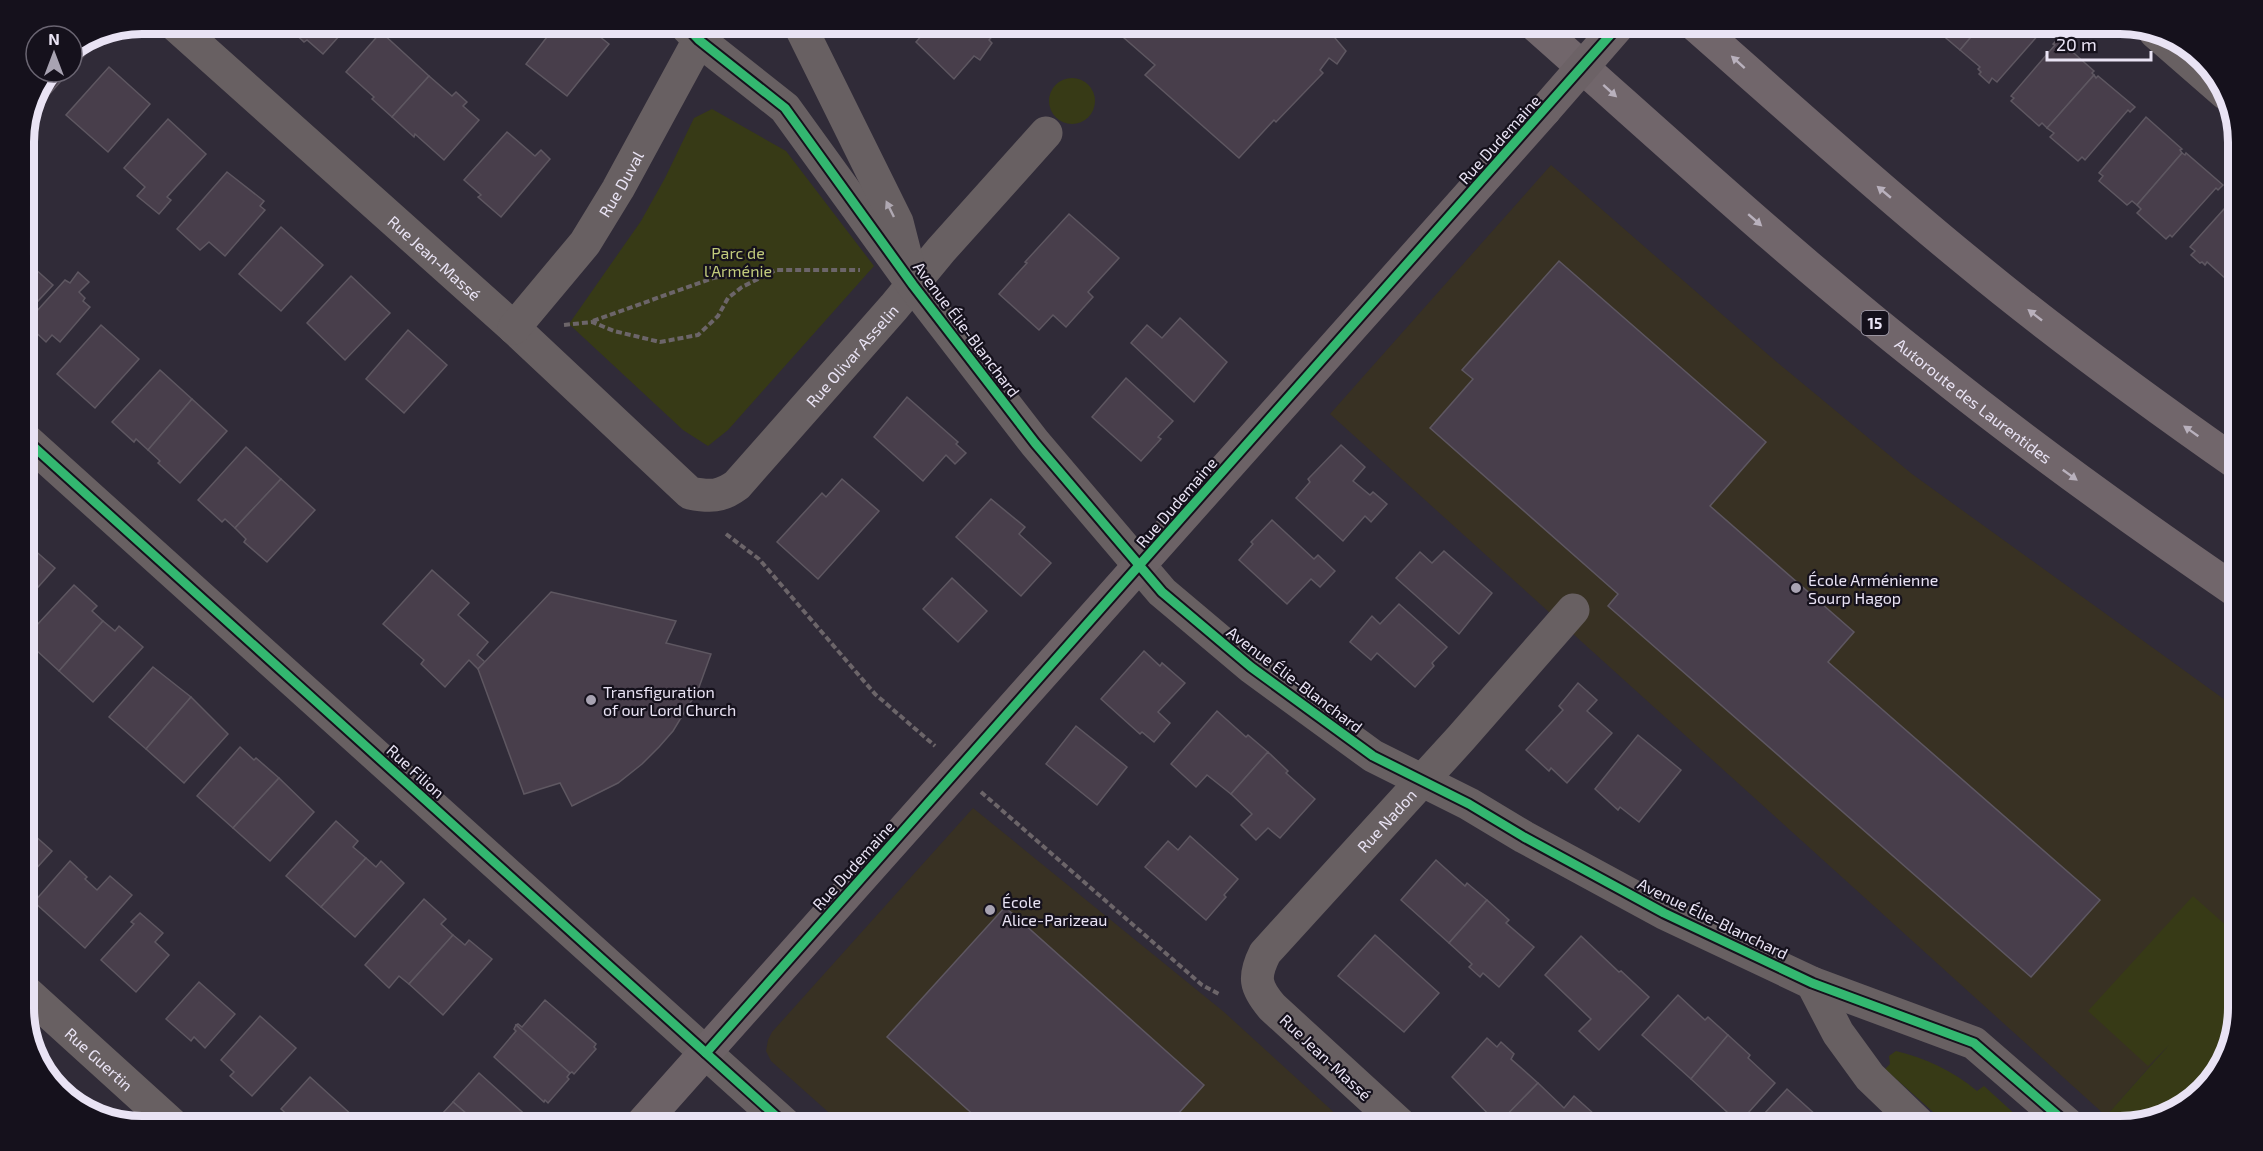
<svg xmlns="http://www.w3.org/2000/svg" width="2263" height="1151" font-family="'Exo 2',sans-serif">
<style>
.education{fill:#383123}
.green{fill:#373a16}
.building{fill:#483e4b;stroke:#5e5761;stroke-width:1.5}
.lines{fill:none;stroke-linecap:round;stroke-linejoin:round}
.path{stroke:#6c6569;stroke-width:4;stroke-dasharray:6 3;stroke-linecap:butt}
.street{stroke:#686062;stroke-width:33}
.secondary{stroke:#6c6266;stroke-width:33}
.highway{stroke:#71666b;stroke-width:33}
.secondary-bridge{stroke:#6c6266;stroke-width:33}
.cycleway-casing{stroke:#15111c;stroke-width:13}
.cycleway{stroke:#33b770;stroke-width:9}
.oneway{fill:#b9b1bd}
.oneway2{fill:#afa8b2}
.poi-dot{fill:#a8a3b2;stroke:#15111c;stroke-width:2}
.labels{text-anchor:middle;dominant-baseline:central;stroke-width:4.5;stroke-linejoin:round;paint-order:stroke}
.shield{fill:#15111c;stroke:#a9a4b3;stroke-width:1.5}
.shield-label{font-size:15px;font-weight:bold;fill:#e9e3f4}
.street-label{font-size:16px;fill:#e9e3f4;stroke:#15111c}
.park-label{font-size:16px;fill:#c2cb7c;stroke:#15111c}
.poi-label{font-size:16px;fill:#e9e3f4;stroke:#15111c;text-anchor:start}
.rim{fill:none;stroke:#e9e3f4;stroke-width:8}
</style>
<rect width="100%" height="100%" fill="#302b38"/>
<g class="education">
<polygon points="1551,165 1772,358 1912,474 2239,710 2239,965 2106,1116 1330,414"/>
<polygon points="973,808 1224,1012 1350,1127 845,1127 771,1061 766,1051 768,1040 772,1032"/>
</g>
<g class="green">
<circle cx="1072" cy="101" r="23"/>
<polygon points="712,109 786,151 874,266 728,430 708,446 683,430 569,324 641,221 665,178 694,118"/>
<polygon points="2193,896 2239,937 2239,1008 2227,1061 2186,1107 2118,1127 2106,1116 2169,1045 2148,1066 2088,1011"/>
<path d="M1896,1051C1926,1058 1953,1071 1977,1091L1984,1086L2029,1127H1950L1885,1069L1890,1064L1889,1056Z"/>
</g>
<g class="building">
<polygon points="285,24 350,24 323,54 307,40 304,42"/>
<polygon points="493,24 515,24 505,35"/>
<polygon points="557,24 580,24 583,26 584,24 609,44 567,96 526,64"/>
<polygon points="932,24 1003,24 989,40 992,43 980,60 974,56 954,79 916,42"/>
<polygon points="1108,24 1334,24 1335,38 1346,51 1337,64 1329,58 1320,70 1323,73 1276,122 1274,120 1239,158 1145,75 1155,65"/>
<polygon points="1926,24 1982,24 1960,50 1940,33 1935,35 1925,25"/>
<polygon points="1982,24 2041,24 2047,30 2043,36 2040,33 1997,82 1992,78 1989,83 1979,74 1981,72 1978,69 1980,67 1960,50"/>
<polygon points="381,32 429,76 392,117 372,99 374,97 346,72"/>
<polygon points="2058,39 2094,71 2092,73 2094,75 2047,128 2042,123 2039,126 2011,101 2014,98 2011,96 2055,45 2053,44"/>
<polygon points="83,43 90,49 72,69 72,50"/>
<polygon points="109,67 150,104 108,152 66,115"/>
<polygon points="49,72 69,72 46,98 43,97 33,109 32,107 36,91"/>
<polygon points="2094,75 2096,78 2098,76 2135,107 2130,112 2128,110 2085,160 2082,157 2078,161 2050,137 2054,133 2047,128"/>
<polygon points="429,76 452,96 456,92 467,102 463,106 479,120 444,160 415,134 414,137 392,117"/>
<polygon points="2146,117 2182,149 2180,150 2182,153 2137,205 2132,201 2127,205 2099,181 2103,176 2099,173"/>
<polygon points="168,119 206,154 167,197 171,200 159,214 137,196 145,187 124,168"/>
<polygon points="507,132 535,156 541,150 550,159 501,217 478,197 481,195 464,180"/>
<polygon points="2182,153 2185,155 2186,153 2223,185 2218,190 2216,188 2172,237 2170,235 2166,239 2137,213 2141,209 2137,205"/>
<polygon points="227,172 264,201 260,206 265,210 225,256 209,242 200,250 177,229"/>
<polygon points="2237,191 2239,193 2239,265 2226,279 2207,262 2205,265 2202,262 2200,263 2191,255 2195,251 2190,247 2233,199 2231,197"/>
<polygon points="1069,214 1119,258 1088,292 1093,297 1066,327 1053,315 1039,330 999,294 1027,263 1025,262"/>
<polygon points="281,227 323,265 281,311 239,274"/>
<polygon points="24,259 53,285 24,316"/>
<polygon points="1559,261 1766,442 1710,506 1854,632 1828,662 2100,900 2031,977 1608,606 1618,594 1430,428 1473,379 1462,370"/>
<polygon points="2239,265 2239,290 2226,279"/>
<polygon points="78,272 89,282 79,292 85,298 83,301 90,307 60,342 52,335 46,342 26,323 65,280 70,283"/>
<polygon points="351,276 390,313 345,360 307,323"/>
<polygon points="1180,318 1227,362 1194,402 1131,343 1147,325 1162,338"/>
<polygon points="101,325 139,359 95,408 57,374"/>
<polygon points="408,330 447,365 404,413 366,379"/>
<polygon points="160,370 192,399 148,450 136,439 134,442 112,422"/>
<polygon points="1126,378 1173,421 1158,437 1161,439 1141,461 1092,417"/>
<polygon points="907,397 958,442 956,444 966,453 955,464 946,455 923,481 874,437"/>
<polygon points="192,399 227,431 180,483 158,463 160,461 148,450"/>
<polygon points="1341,445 1365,467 1353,481 1370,495 1373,492 1387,504 1371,522 1365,516 1343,541 1296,498 1310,482 1308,479"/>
<polygon points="246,447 281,479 235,528 225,519 222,522 198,500"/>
<polygon points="281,479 315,510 267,562 244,542 246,539 235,528"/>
<polygon points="842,479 879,511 818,579 777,542 822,493 826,497"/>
<polygon points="991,499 1025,527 1019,534 1051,563 1021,596 956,537"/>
<polygon points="1272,520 1314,559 1318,555 1335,571 1320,587 1311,579 1287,604 1239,560 1253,544 1251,542"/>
<polygon points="32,548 55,568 24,603 24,551 27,554"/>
<polygon points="1444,551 1492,593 1459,634 1396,578 1420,552 1432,563"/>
<polygon points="432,570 469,603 458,615 488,642 477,655 485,662 478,669 469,660 445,687 421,664 424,660 383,624"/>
<polygon points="952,578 987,611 958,642 923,609"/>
<polygon points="74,585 97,606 92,611 103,621 59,671 24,639"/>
<polygon points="551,592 676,621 666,643 711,654 698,690 673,731 659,747 642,764 618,783 572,806 560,783 524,794 478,669"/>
<polygon points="1399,604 1447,647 1432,663 1434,666 1415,687 1377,653 1371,660 1350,642 1372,616 1380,624"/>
<polygon points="103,621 115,631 119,626 143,647 93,702 59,671"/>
<polygon points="1144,651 1160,666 1162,663 1185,683 1158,712 1170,723 1154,742 1142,732 1140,734 1101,699"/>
<polygon points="153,667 191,697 146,749 109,717"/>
<polygon points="1578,683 1597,700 1587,711 1612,733 1567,783 1551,768 1549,771 1526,750 1563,710 1559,706"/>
<polygon points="191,697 228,734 184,783 146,749"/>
<polygon points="1217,711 1246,737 1248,735 1268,752 1231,794 1207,775 1196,787 1171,764"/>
<polygon points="1076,726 1127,767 1097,805 1046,764"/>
<polygon points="1638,735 1681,770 1639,822 1620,807 1618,810 1595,789"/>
<polygon points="240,747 254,760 256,758 279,778 233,828 197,796"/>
<polygon points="1268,752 1288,771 1286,773 1315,799 1280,838 1268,828 1256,840 1241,825 1252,814 1231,794"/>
<polygon points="279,778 314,812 270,861 233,828"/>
<polygon points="336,821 358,841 353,847 366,858 321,907 286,876"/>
<polygon points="24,826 52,851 24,882"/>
<polygon points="1190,836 1238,879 1224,895 1226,897 1206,920 1145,867 1168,841 1178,850"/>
<polygon points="366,858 376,867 381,861 404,883 355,937 321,907"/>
<polygon points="1436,860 1465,886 1467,883 1487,900 1449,943 1401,900"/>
<polygon points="70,861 87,877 85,879 97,890 110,876 132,895 85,948 34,902"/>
<polygon points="424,899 446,919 441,924 453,935 409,984 399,976 389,988 365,965"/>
<polygon points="1487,900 1509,920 1506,923 1534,947 1499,987 1483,973 1480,977 1469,967 1472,964 1449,943"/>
<polygon points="1005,907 1204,1085 1169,1124 1173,1127 987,1127 887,1037"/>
<polygon points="140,913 163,933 155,942 169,955 136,992 101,960 134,924 131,922"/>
<polygon points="453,935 465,945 469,940 492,959 443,1015 409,984"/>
<polygon points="1375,935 1439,993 1404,1032 1338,976"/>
<polygon points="1581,936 1619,972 1621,971 1649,997 1599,1050 1579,1031 1591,1019 1545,975"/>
<polygon points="199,982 235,1014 205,1048 194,1037 191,1041 166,1019"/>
<polygon points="1678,995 1705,1020 1708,1017 1728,1035 1691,1079 1642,1035"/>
<polygon points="545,1000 596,1044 594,1047 596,1049 574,1074 572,1072 570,1073 516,1025 518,1024 522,1027"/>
<polygon points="260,1016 296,1048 252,1096 230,1076 234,1072 221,1060"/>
<polygon points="516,1025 570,1073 567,1077 569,1079 548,1103 545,1100 544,1102 494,1057 516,1031 514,1029"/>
<polygon points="1728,1035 1750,1055 1748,1058 1775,1083 1739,1123 1691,1079"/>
<polygon points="1487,1038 1497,1047 1501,1042 1514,1054 1511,1059 1538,1083 1498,1124 1452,1077"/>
<polygon points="479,1073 530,1119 528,1121 531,1122 527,1127 482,1127 453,1102"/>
<polygon points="310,1077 354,1117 345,1127 301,1127 281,1109"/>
<polygon points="1538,1083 1564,1108 1574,1096 1594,1114 1583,1127 1502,1127 1498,1124"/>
<polygon points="1787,1089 1816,1115 1817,1113 1833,1127 1774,1127 1777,1124 1765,1113"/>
<polygon points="453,1102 482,1127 430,1127"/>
</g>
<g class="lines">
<g class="path">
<polyline points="593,321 713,278 772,270"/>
<polyline points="564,325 592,322 614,331 660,342 698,335 718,316 728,298 742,287 776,270 860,270"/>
<polyline points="726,534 759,559 875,694 935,746"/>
<polyline points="981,792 1202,985 1221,995"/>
</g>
<g class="street">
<path id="s1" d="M174,24L514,328L690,493C710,497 721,497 737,485L894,307L941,250L1046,133"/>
<polyline points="684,24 699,40 785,108 913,285 1035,443 1162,592 1251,667 1373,756 1469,804 1524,837 1664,913 1812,983 1974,1043 2071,1127"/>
<polyline points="799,24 897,222 908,265"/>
<polyline points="2155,32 2225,93"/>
<path id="s2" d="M514,328L585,243L618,189L699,40L705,24"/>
<polyline points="24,438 788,1127"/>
<polyline points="1812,983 1838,1033 1870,1077 1922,1127"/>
<path id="s3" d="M24,990L175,1127"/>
<path id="s4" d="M1403,1127L1272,1007C1255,987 1253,977 1265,953L1461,738L1573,610"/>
</g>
<polyline class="secondary" points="639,1127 1545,110"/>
<g class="highway">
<path id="s5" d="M1534,24C1664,139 1791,257 1927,364C2028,445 2132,520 2239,593"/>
<path d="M1694,24C1784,103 1873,184 1966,260C2054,333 2146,400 2239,465"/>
</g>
<polyline class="secondary-bridge" points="1545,110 1620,24"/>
<defs>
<g id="cycleway">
<polyline points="684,24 699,40 785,108 913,285 1035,443 1162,592 1251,667 1373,756 1469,804 1524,837 1664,913 1812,983 1974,1043 2071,1127"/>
<polyline points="24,438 788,1127"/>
<polyline points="706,1053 1620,24"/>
</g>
</defs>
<use href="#cycleway" class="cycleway-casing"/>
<use href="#cycleway" class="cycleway"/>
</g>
<defs><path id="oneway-solid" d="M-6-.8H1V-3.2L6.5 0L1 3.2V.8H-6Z" transform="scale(1.5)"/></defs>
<g class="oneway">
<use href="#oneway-solid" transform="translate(1738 62) rotate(-138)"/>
<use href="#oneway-solid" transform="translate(1610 91) rotate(42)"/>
<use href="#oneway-solid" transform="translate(1884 192) rotate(-140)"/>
<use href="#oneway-solid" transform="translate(1755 220) rotate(41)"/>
<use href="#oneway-solid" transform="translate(2035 315) rotate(-142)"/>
<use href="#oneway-solid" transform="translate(2191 431) rotate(-145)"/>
<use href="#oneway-solid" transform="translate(2070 475) rotate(36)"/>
</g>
<use class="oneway2" href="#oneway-solid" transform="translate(890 209) rotate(-116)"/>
<g class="poi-dot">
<circle cx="1796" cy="588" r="6"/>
<circle cx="591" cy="700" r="6"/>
<circle cx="990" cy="910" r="6"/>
</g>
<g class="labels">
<rect class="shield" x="1861.5" y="311" width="27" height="24" rx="4.5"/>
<g class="shield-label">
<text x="1875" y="323">15</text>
</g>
<g class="street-label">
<text transform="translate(1499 139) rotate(-48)">Rue Dudemaine</text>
<text stroke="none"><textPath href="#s2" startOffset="180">Rue Duval</textPath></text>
<text stroke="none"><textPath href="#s1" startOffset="350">Rue Jean-Massé</textPath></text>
<text transform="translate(967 329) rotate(53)">Avenue Élie-Blanchard</text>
<text stroke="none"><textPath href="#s1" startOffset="920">Rue Olivar Asselin</textPath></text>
<text stroke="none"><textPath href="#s5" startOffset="579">Autoroute des Laurentides</textPath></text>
<text transform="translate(1176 502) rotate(-49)">Rue Dudemaine</text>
<text transform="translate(1295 679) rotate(37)">Avenue Élie-Blanchard</text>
<text transform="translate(416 771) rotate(42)">Rue Filion</text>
<text stroke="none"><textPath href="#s4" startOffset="417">Rue Nadon</textPath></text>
<text transform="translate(853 865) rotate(-48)">Rue Dudemaine</text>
<text transform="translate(1713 918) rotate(26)">Avenue Élie-Blanchard</text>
<text transform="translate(1326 1057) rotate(43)">Rue Jean-Massé</text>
<text stroke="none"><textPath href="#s3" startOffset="102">Rue Guertin</textPath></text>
</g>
<g class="park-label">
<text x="738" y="252">Parc de<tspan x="738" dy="18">l'Arménie</tspan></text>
</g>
<g class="poi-label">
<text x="1808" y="579">École Arménienne<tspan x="1808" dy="18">Sourp Hagop</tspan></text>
<text x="603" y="691">Transfiguration<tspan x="603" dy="18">of our Lord Church</tspan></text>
<text x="1002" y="901">École<tspan x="1002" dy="18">Alice-Parizeau</tspan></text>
</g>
</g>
<path d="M0 0H2263V1151H0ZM142 34H2120A108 108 0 0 1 2228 142V1008A108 108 0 0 1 2120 1116H142A108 108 0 0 1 34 1008V142A108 108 0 0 1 142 34Z" fill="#15111c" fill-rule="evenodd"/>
<path class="rim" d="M142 34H2120A108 108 0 0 1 2228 142V1008A108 108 0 0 1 2120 1116H142A108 108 0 0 1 34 1008V142A108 108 0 0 1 142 34Z"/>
<g transform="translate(54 54)"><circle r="28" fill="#15111c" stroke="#6a6572" stroke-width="1.5"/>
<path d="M0-4.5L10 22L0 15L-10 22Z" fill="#a8a3b2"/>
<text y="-9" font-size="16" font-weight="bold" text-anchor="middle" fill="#e9e3f4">N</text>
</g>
<path d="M2047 51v9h104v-9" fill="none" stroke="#e9e3f4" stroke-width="3"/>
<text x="2056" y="51" font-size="18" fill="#e9e3f4" stroke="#15111c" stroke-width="4.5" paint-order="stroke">20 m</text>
</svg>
